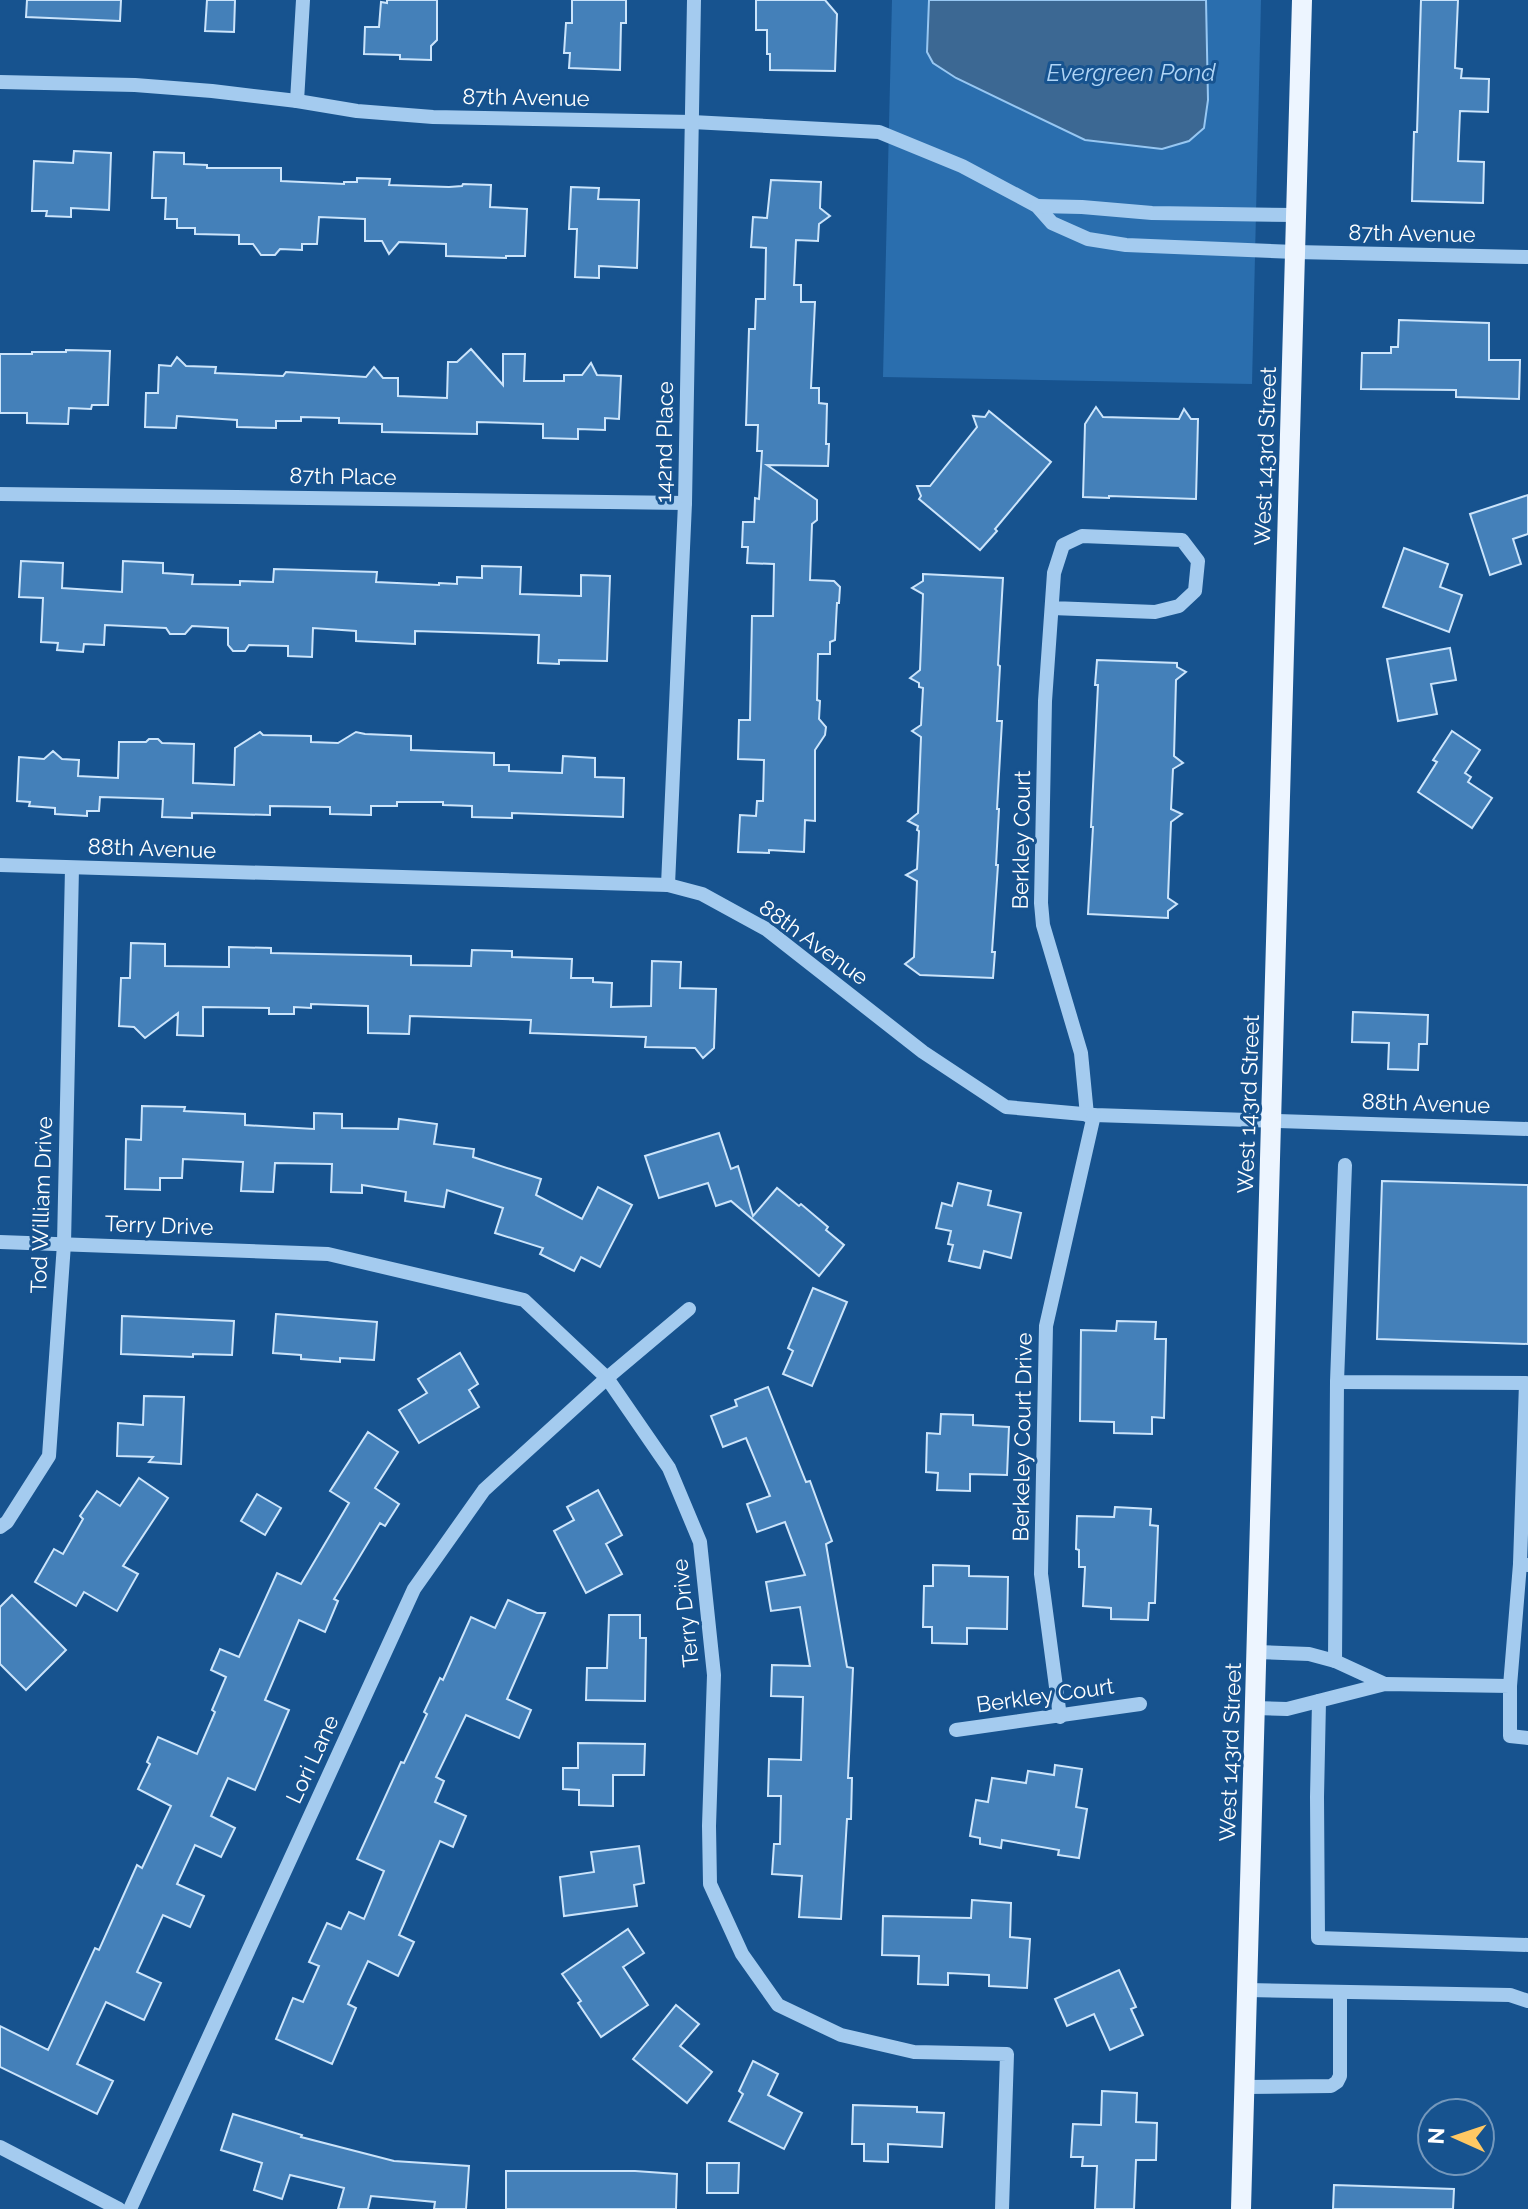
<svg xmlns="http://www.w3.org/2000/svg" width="1528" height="2209" font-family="Raleway,sans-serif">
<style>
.green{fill:#2a6eae}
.water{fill:#3c6893;stroke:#97c7f2;stroke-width:2}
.building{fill:#4480b9;stroke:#cbe4fb;stroke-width:2}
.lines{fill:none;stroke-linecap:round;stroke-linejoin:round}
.minor{stroke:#a4cbef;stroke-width:14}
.major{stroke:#edf5ff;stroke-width:20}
.labels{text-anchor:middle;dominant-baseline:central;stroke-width:6;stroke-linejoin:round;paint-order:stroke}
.street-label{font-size:22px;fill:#fff;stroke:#17538f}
.water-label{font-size:24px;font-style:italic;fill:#b0d5f6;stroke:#17538f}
</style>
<rect width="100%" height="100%" fill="#17538f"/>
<polygon class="green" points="892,0 1261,0 1252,384 883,377"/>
<polygon class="water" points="929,0 1206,0 1208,100 1204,128 1189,141 1162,149 1085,140 956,78 933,63 927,52"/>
<g class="building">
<polygon points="27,0 121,0 120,21 26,17"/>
<polygon points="207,0 235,0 234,32 205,31"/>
<polygon points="387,0 437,0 437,40 431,46 431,60 400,59 400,55 364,54 365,27 379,27 381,2 387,3"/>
<polygon points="572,0 626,0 626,23 621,23 620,70 569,68 570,53 564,53 566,23 572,23"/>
<polygon points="756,0 825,0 837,14 835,71 770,70 770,54 767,54 767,30 756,30"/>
<polygon points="1421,0 1458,0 1455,68 1462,69 1461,78 1489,79 1488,112 1460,111 1458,161 1484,162 1483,203 1412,201 1414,132 1417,132"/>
<polygon points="74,151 111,153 109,210 71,208 71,217 46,216 47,211 32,211 34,161 73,163"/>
<polygon points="154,152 184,153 184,164 207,165 207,168 281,168 281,181 344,184 344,182 357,182 357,178 390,179 389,185 449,187 462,186 463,184 491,185 490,207 527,209 525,256 506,256 506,258 446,256 446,244 399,242 389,254 382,241 365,241 365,219 319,217 317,244 302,244 302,250 280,249 275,255 261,255 253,244 239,244 239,235 195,234 195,228 177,228 177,219 165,219 166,198 152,198"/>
<polygon points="771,180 821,182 820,208 830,216 819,224 818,241 796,240 794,285 801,285 801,302 815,302 811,388 819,388 819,403 827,404 826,444 829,444 828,466 767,465 817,500 817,520 812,524 810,580 834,581 840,587 839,603 837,603 835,640 830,642 830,654 818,654 817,700 820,701 819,719 826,727 825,735 815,750 815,821 805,820 804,852 769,850 769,853 738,852 740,815 756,816 757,801 763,801 764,760 738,759 739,720 750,720 752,616 773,616 774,564 747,563 748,547 742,547 743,522 754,522 755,498 759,499 762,451 757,451 758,425 746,425 749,329 755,329 756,299 765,299 766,248 751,247 753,217 767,218"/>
<polygon points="571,187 599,188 598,199 639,200 637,268 599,266 599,278 575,277 577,229 569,229"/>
<polygon points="1399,320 1489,323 1489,360 1520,360 1519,399 1456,397 1456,390 1361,389 1362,353 1391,353 1391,347 1398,347"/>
<polygon points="471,349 503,385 503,354 525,354 524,381 564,381 564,375 582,375 591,363 597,375 621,376 619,419 605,418 605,430 578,429 578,439 543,438 543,424 477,422 477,434 382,432 382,424 339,423 339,418 301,417 301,421 276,421 276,428 237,427 237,420 177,416 176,428 145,427 146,393 158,393 159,365 171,366 177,357 186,366 216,367 215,373 283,376 286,372 366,377 374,367 383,378 398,378 398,396 447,398 448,362 457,362"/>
<polygon points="66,350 110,351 108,405 92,405 91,409 69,408 68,424 27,423 27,413 0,413 0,354 32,354 32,352 66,352"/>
<polygon points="1096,407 1103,417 1179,419 1184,409 1191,419 1198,419 1196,499 1109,496 1109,498 1083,497 1085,424"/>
<polygon points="989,411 1051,462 995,529 997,531 980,550 919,499 921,496 917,486 930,486 977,427 973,416 985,417"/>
<polygon points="1528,495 1528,534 1513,539 1521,564 1490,575 1470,514"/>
<polygon points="1404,548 1448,564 1440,587 1462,595 1449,632 1383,607"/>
<polygon points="21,561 63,563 62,588 122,592 123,561 163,563 163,573 193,575 192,584 240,585 240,581 273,582 274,569 377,572 376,582 439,585 439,583 457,584 457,577 482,578 482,566 521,567 520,594 581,596 581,575 610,576 607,661 559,660 559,664 538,663 539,635 415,631 415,644 356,641 356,631 313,628 312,657 288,656 288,646 249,645 245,651 233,651 228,645 228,628 192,626 185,634 170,634 166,628 105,625 104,645 84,644 83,652 57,650 58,643 41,642 43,598 19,597"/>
<polygon points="923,574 1003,578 998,665 1000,666 997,721 1002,721 997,809 999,809 996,865 998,865 992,952 995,952 993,978 920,975 905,964 914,957 917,881 906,875 917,869 919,831 917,830 918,826 908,821 918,813 921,737 912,731 921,725 923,688 919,687 919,683 910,678 920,670 923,594 912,588 923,581"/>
<polygon points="1450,648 1456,680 1431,684 1437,714 1398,721 1387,659"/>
<polygon points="1097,660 1177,663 1177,667 1186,672 1176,680 1174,756 1183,763 1173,769 1171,809 1182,814 1171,822 1168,898 1177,904 1168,911 1168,918 1088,914 1093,827 1091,827 1098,685 1095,685"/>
<polygon points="1452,731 1480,750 1465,773 1471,777 1468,782 1492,798 1472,828 1418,792 1437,762 1433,760"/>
<polygon points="260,732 263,735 311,736 311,742 338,743 356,732 365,734 411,736 411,750 494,753 494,765 509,765 509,771 562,773 563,756 595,758 595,777 624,778 623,817 512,813 512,818 472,817 472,806 443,805 443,802 397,802 397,806 371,806 371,815 330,814 330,807 270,806 270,815 192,813 192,818 162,817 163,799 100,797 99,811 87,811 87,816 55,814 55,808 29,806 30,802 17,801 19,757 44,759 53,751 62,759 79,760 78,776 118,778 119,742 146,742 149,739 158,739 162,743 194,744 193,783 234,785 235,748"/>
<polygon points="131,943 165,944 165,966 229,967 229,947 271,948 271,953 411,956 411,965 471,966 472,950 512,951 512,957 572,959 571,978 593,978 593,982 612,983 611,1007 651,1006 652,961 681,962 680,988 716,989 714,1048 703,1058 695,1048 645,1047 646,1037 530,1033 531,1020 410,1016 409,1034 368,1033 368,1006 311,1004 311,1008 294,1007 294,1014 269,1014 269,1008 203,1007 203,1036 177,1035 178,1013 145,1038 134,1027 119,1026 121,978 130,978"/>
<polygon points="1353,1012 1428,1015 1427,1044 1419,1044 1418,1070 1388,1069 1389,1043 1352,1042"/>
<polygon points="142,1106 185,1107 184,1111 245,1114 245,1125 314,1129 314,1113 342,1114 342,1128 398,1129 399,1119 437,1124 434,1144 474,1149 473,1157 541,1179 536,1195 582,1219 598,1187 632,1205 600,1267 581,1257 574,1271 540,1254 543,1248 495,1233 503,1208 447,1190 444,1207 405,1201 406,1192 362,1185 362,1193 331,1192 332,1164 275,1163 273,1192 241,1191 243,1162 183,1159 182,1178 160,1178 160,1190 125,1189 126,1139 141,1140"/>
<polygon points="719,1133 731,1169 738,1166 753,1216 777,1188 799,1206 801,1204 828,1227 826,1230 844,1245 819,1276 731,1201 716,1206 708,1183 659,1198 645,1156"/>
<polygon points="1382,1181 1528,1185 1528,1344 1377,1339"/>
<polygon points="958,1183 991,1191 988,1205 1021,1213 1011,1258 984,1251 980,1268 949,1261 953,1245 948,1244 951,1231 936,1228 942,1203 952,1206"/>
<polygon points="813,1288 847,1302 812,1386 783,1374 793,1351 788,1348"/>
<polygon points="276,1314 377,1322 374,1360 340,1358 340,1362 301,1359 301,1355 273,1353"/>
<polygon points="122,1316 234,1321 232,1355 193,1354 193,1357 121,1354"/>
<polygon points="1117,1321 1156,1322 1155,1339 1166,1339 1164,1418 1152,1417 1152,1434 1114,1433 1114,1422 1080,1421 1081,1330 1116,1331"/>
<polygon points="460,1353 478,1384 469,1390 479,1407 419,1443 399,1410 427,1393 418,1379"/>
<polygon points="768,1387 806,1482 810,1481 832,1541 826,1544 847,1667 853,1668 848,1778 852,1778 851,1819 847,1819 841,1919 799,1917 802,1876 772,1874 774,1844 780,1844 781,1796 768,1796 769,1759 801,1760 803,1697 771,1696 772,1665 810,1666 800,1607 771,1611 766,1582 805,1575 785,1522 757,1532 747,1504 770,1496 746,1438 723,1447 711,1416 737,1406 735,1400"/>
<polygon points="144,1396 184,1397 181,1464 149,1462 153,1457 117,1456 118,1423 143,1425"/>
<polygon points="941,1414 973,1415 973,1425 1009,1427 1007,1475 970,1474 970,1491 937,1490 938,1473 926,1472 927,1433 940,1434"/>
<polygon points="368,1432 398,1452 375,1488 399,1504 385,1526 380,1523 334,1599 338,1601 325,1632 299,1620 265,1700 289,1710 255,1790 228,1778 211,1816 235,1828 221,1857 195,1845 177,1884 204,1896 190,1927 163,1915 137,1972 161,1983 144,2020 106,2002 77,2064 113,2081 97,2114 0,2067 0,2026 48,2050 95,1948 99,1950 137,1865 142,1868 171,1806 138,1789 150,1764 147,1762 158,1737 197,1754 215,1712 212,1710 226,1677 211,1670 220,1649 239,1657 277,1573 301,1584 349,1503 330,1491"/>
<polygon points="139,1478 168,1498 123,1566 138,1574 117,1611 84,1592 76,1606 35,1582 54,1549 63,1554 83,1519 80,1516 97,1491 120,1506"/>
<polygon points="598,1490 622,1535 606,1544 622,1574 586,1593 554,1531 574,1520 567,1507"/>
<polygon points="257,1494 281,1508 265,1535 241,1521"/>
<polygon points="1115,1507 1151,1509 1150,1525 1158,1526 1155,1603 1149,1603 1148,1620 1111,1619 1111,1608 1083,1606 1085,1567 1079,1567 1079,1550 1076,1549 1077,1516 1114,1517"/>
<polygon points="933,1565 969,1566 969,1576 1008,1577 1007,1629 967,1628 967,1644 932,1643 932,1627 923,1627 924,1586 933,1586"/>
<polygon points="12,1595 66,1650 26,1690 0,1664 0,1607"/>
<polygon points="508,1600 537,1613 545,1613 507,1699 531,1710 519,1738 466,1715 436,1777 444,1781 435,1802 466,1816 453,1847 440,1841 399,1935 414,1942 398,1976 368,1961 348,2004 356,2008 332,2064 276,2039 293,1998 303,2002 319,1966 309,1962 327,1923 341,1929 349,1912 364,1919 384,1871 357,1859 401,1762 404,1763 427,1714 424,1712 440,1678 443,1680 471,1617 495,1628"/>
<polygon points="609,1615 640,1615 640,1638 646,1638 645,1701 586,1700 587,1668 607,1668"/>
<polygon points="578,1743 645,1744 644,1775 613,1775 613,1806 579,1805 579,1790 563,1789 563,1768 578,1768"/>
<polygon points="1055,1765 1082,1769 1076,1807 1087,1809 1079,1858 1058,1855 1059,1850 1002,1840 1001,1848 980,1844 980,1838 970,1836 976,1800 988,1802 992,1778 1026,1783 1028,1771 1054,1775"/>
<polygon points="639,1846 644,1883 634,1885 637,1906 564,1916 560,1877 594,1872 591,1852"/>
<polygon points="972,1900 1011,1903 1010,1937 1030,1939 1027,1988 989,1986 989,1975 948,1973 948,1985 918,1984 919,1956 882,1955 883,1916 971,1918"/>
<polygon points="628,1929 644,1953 623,1967 648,2005 601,2037 578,2003 581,2001 562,1974"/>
<polygon points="1119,1970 1136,2007 1131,2009 1143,2035 1110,2050 1094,2014 1067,2026 1055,1999"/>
<polygon points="676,2005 699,2024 680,2046 712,2072 687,2103 633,2059"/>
<polygon points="753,2061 778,2074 768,2095 802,2113 784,2149 729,2121 743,2094 739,2091"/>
<polygon points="1102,2091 1137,2093 1136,2122 1157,2123 1156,2160 1136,2160 1134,2209 1095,2209 1097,2166 1082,2166 1083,2157 1071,2157 1073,2124 1101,2125"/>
<polygon points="853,2105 917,2107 917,2112 944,2113 942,2147 888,2144 888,2162 864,2161 864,2144 852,2144"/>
<polygon points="233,2114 302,2135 301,2137 394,2161 469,2166 466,2209 434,2209 435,2202 371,2196 368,2209 338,2209 344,2188 290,2175 282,2199 254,2190 262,2163 221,2150"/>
<polygon points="707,2163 739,2163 738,2193 707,2193"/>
<polygon points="506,2171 635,2171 677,2174 676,2209 506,2209"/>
<polygon points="1334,2185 1454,2189 1453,2209 1333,2209"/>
</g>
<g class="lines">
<g class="minor">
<polyline points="0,82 135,85 212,91 297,101 357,111 433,117 692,122 879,132 962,166 1037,206 1052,223 1088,239 1126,245 1295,252 1528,257"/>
<polyline points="297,101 303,0"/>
<polyline points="1037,206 1082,207 1152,213 1296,215"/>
<polyline points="0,494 685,503"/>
<polyline points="1052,608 1155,612 1179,606 1195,591 1198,561 1182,540 1082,536 1063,545 1054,573 1045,701 1041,903 1043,925 1081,1053 1087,1115"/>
<polyline points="0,865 668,885 702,894 766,929 923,1052 1006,1107 1094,1115 1528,1129"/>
<polyline points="668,885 685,503 694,0"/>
<polyline points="1345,1165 1337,1382 1526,1383 1520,1564 1528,1565"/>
<polyline points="0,1242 328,1254 524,1300 607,1378 669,1468 700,1542 714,1675 709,1826 710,1884 742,1954 778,2005 841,2035 914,2052 1007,2054 1002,2209"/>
<polyline points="0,1527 7,1522 49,1456 64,1244 72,868"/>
<polyline points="1256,1652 1309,1654 1335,1661 1385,1684"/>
<polyline points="1335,1661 1337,1382"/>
<polyline points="1510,1686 1520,1564"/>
<polyline points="1319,1701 1317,1797 1318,1938 1528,1945"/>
<polyline points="1255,1708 1287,1709 1385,1684 1510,1686 1510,1736 1528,1738"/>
<polyline points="1060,1717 1041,1574 1046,1326 1094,1115"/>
<polyline points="956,1730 1140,1704"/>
<polyline points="1247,1990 1510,1995 1528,2001"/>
<polyline points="1245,2087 1331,2086 1337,2082 1340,2076 1340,1992"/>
<polyline points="0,2147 119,2209"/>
<polyline points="130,2209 414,1589 484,1490 607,1378 689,1309"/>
</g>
<polyline class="major" points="1241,2209 1302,0"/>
</g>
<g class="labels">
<g class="street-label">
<text transform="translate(526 97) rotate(1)">87th Avenue</text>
<text transform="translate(1412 233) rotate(1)">87th Avenue</text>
<text transform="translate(664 442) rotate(-89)">142nd Place</text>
<text transform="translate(1265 456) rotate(-88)">West 143rd Street</text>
<text transform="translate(343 476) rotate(1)">87th Place</text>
<text transform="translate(1021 840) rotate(-89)">Berkley Court</text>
<text transform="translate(152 848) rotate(2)">88th Avenue</text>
<text transform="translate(814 942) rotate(36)">88th Avenue</text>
<text transform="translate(1426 1103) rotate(2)">88th Avenue</text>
<text transform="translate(1248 1104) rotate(-88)">West 143rd Street</text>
<text transform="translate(41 1205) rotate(-88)">Tod William Drive</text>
<text transform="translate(159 1225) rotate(2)">Terry Drive</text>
<text transform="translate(1022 1437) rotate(-89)">Berkeley Court Drive</text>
<text transform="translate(685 1613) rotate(-96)">Terry Drive</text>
<text transform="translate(1045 1695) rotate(-8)">Berkley Court</text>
<text transform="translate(1230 1752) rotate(-88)">West 143rd Street</text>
<text transform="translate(312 1759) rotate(-65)">Lori Lane</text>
</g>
<g class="water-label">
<text x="1131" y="72">Evergreen Pond</text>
</g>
</g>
<g transform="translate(1456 2137) rotate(273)"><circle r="38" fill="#17538f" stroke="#7498bc" stroke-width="2"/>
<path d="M0-6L14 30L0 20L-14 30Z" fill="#ffc863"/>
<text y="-12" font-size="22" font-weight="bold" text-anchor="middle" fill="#ffffff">N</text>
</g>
</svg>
